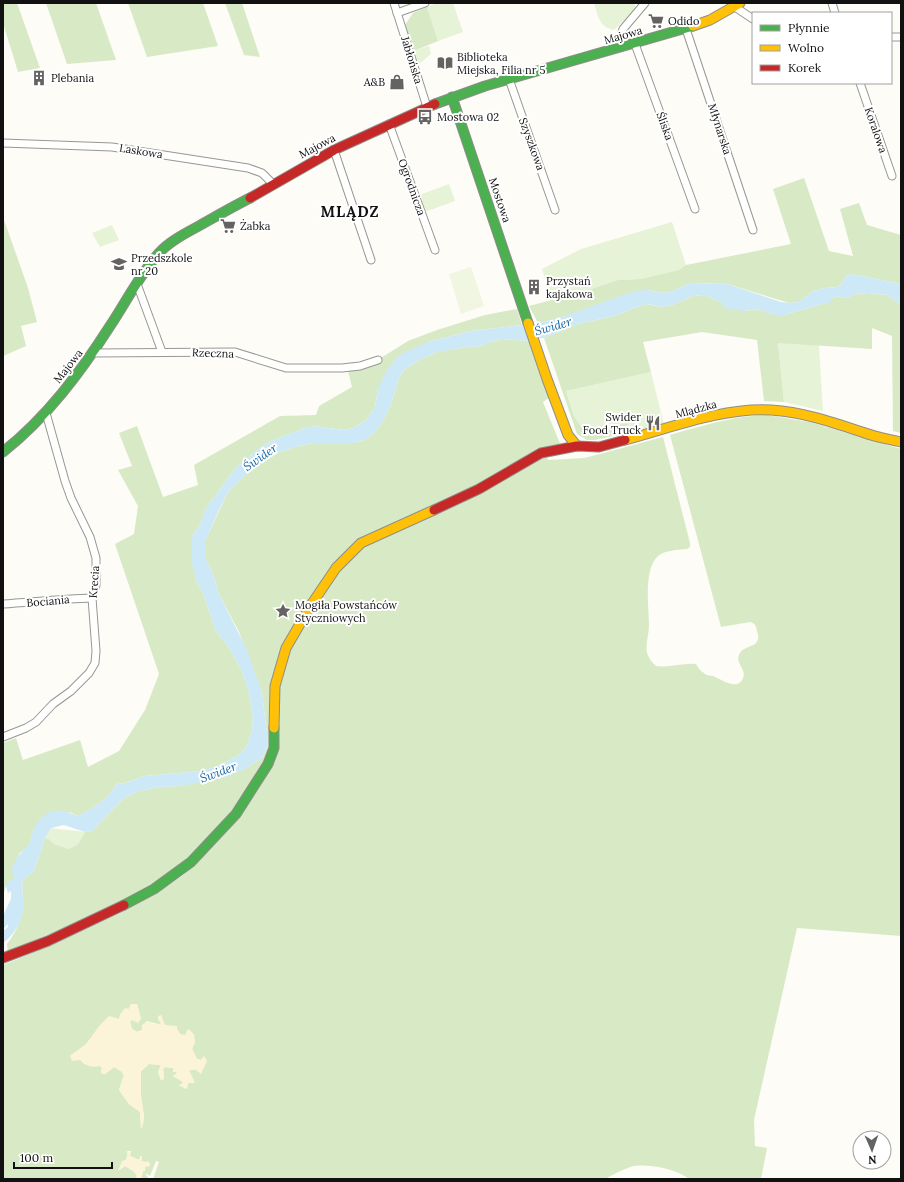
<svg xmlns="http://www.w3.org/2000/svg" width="904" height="1182" font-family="Lora,serif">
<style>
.green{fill:#e7f3d7}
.forest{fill:#d8eac5;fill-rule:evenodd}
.sand{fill:#fcf4d9}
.pitch{fill:#f0f6e1}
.water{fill:#cde8f7}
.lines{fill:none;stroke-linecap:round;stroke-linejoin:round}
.street-casing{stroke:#979795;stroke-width:9}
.fast-casing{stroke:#8e8d8b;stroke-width:11}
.slow-casing{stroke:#8e8d8b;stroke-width:11}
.jam-casing{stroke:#8e8d8b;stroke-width:11}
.street{stroke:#fffffe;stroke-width:7}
.fast{stroke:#4caf50;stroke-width:9}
.slow{stroke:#ffc107;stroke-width:9}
.jam{stroke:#c62828;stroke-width:9}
.labels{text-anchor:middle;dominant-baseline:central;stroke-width:4;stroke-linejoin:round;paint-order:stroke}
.poi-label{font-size:11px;fill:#111;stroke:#fff;text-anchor:start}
.street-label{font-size:11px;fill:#111;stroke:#fff}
.water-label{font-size:12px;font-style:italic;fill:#1768a6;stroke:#fff}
.district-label{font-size:15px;font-weight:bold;letter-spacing:1px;fill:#111;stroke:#fff}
</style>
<rect width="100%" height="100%" fill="#fdfcf7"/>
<g class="green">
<polygon points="437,3 453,3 463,32 438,41 427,7"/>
<path d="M594,3H634L636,9L614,30C599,27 598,16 594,3Z"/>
<polygon points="429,46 431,54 418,65 414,51"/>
<polygon points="449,184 455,201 425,212 419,195"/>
<polygon points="672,222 686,265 679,270 640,279 618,280 579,293 553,301 542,269 581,249"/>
<polygon points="112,225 119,240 100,247 92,233"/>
<polygon points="778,342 819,345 823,411 784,402"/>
<polygon points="651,372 664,425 631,432 627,423 595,430 580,425 574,416 566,391"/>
<path d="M51,828C63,830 75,830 85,832L78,844L69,849L54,844L49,839L45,838Z"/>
</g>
<g class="forest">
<polygon points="3,3 17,3 40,68 18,72 3,23"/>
<polygon points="46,3 96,3 116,60 67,64"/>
<polygon points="128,3 203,3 218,46 147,57"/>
<polygon points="225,3 242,3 260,57 244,55"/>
<polygon points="427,7 438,41 414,51 405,25 413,13"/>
<polygon points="804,178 829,251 853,256 840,209 859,203 867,225 901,235 901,284 852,274 846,276 843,282 838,287 825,288 813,291 799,302 789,303 724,283 688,284 671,292 664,293 647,290 559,318 538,323 529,306 579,293 618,280 640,279 679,270 686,265 791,244 773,189"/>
<polygon points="3,217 28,288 37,322 21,326 26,346 3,356"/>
<polygon points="868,293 887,295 901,305 901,433 893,431 892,336 872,328 872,349 778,343 784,402 764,401 757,340 702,332 643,342 651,372 566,391 574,416 580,425 595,430 627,423 631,432 595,440 587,440 577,434 544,338 578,324 614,316 637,307 647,304 662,307 672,305 693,296 704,295 744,311 758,309 775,315 784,315 822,304 828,303 835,296 846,298 856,294"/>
<path d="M517,309L522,325L471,331L428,342L378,388L375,408L366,420L354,428L343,430L315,426L305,428L271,441L258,449L235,469L206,508L200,525L192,536L196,580L203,593L216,631L228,646L242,671L249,693L253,718L252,731L247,746L239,755L218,766L202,771L144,776L125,783L116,784C112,797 90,811 77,816L70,812L34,829L29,845L19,854L15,878L6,886L3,895V743L16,738L23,760L80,740L88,767L119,751L145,710L159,674L115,544L134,534L138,506L118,470L132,466L119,433L137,426L163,497L198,485L194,465L280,416L316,415L319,406L352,387L348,371L384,356L408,341L437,330L485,315Z"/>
<path d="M501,339L530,341L549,398L543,402L561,446L477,487L359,541L284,647L270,746L265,762L232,813L188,860L151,886L112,907L8,952L7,944C13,937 23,918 23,908C24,898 21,890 23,880L34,871L45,838L49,839L54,844L69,849L78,844L85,832L92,831L123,799L138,791L159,787L181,786L243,770L263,757L268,743L262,692L239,632L218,592L214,577L206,559V539L228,492L258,463L279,452L299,446L314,443H353L364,440L372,435L380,426L390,407L399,378L404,370L421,359L437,352L473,346L476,347Z"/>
<path d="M767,415L810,422L901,449V936L797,928L754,1120L755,1146L767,1148L761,1179H689C677,1169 650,1164 634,1166C628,1167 611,1175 606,1179H153L159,1162L156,1161L150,1176L145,1173L149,1179H141L143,1171H145V1162L141,1161L142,1157L141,1156L139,1160L130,1156L131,1151H127C129,1159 123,1164 119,1170L125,1166C130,1169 134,1170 137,1176L135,1179H3V965L54,944L121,913L157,893L182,876L199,861L272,765L279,686L290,650L314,606L338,571L363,546L546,455L548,460L584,458L600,454L663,437L690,543V547L687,549C678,550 665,550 658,556C643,570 649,607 649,626C649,634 645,645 647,653C649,659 652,662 656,666C669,668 682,663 696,664C698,667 700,671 704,673C707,676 709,675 713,676C721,679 738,692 743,678C747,670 735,663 739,655C744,643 763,650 757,631C756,626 755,623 750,622L721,627L670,435C702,426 733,416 767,415ZM131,1004H137L141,1019H132L130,1022L132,1029L137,1032L142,1030L147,1021L177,1029L180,1034L185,1036L195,1042L192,1049L197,1059L201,1060L196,1070H189L194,1083H188L186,1089L179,1085L182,1084L183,1082L173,1076L176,1074L177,1072L173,1068L165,1067L163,1069L164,1079L161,1080L158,1072L161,1065L149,1064L141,1071V1096L144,1117L141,1128L140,1112L129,1104L119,1090L124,1075L121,1071L114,1067L105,1074L101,1073L102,1068L100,1065L84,1064L80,1059L70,1056C75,1052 81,1049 86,1044C97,1034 99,1017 119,1019L121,1013L129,1009Z"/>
</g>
<g class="sand">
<path d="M131,1004H137L141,1019L138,1023L132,1020L130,1022L132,1029L137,1032L142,1031V1025L147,1021L155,1024H161L158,1019V1016L161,1015L165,1025L177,1026V1029L180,1034L185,1035L188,1029L194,1034L195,1042L192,1049L197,1059L201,1060L204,1056L207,1061L201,1074L196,1070H189L195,1083H188L187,1089L179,1085L182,1084L183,1082L173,1076L176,1074L177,1072H173V1068L165,1067L163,1069L164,1079L161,1080L158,1072L161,1065L149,1064L141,1070C141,1079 141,1088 141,1097C142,1108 147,1119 141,1129L140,1112L129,1104L119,1090L124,1075L121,1071L114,1067L105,1074L101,1073L102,1068L100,1066C91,1068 86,1066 80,1060L72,1061L70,1056L86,1044L100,1025L109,1016L119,1019L121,1013L125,1008L129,1009Z"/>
<polygon points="126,1150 129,1152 132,1150 130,1154 130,1156 139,1160 141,1155 142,1157 141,1161 145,1162 148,1161 150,1164 150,1166 145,1167 145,1171 143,1171 141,1179 135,1179 137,1176 135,1172 125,1166 118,1171 122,1161 126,1160 128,1153"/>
</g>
<polygon class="pitch" points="471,267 484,306 461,314 449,274"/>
<path class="water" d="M852,274L901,284V305L887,295L868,293L856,294L846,298L835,296L828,304H822L784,315H775L758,309L744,311L724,308L721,302L704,295L693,296L672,305L662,307L648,304L637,307L614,316L578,324L544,338H534L530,341L501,339L476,347L473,346L437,352L421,359L404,370L399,378L390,407L380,426L372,435L364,440L353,443H314L299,446L279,452L258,463L228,492L219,510L206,539V559L214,577L218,592L247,650L262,692L268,743L263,757L243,770L227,777L181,786L159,787L138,791L123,799L92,831L85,832L64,825L51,828L45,838L34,871L23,880C21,890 24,898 23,908C23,921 13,936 3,943V931L8,927V924L3,929V916L11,899V891L8,893L6,886L7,883L15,878C14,876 13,875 12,873C11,867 17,857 21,853C23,850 27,847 29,844C31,839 32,834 34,829C43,809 59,806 77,816C90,811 112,797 116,784L125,783L144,776L202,771L218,766L239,755L247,746L252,731L253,718L249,693L242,671L228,646L216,631L203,593L196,580L191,559L192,536L200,525L206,508L235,469L258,449L271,441L305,428L315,426L343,430L354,428L366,420L375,408L378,388L388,368L399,355L428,342L471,331L522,325L528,330H536L538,323L559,318L635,291L647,290L664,293L671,292L688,284L724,283L781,302L789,303L799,302L813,291L825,288L838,287L843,282L846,276Z"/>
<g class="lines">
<defs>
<g id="street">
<polyline points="394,3 427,107"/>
<polyline points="832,3 835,13"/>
<polyline points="735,7 753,19"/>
<polyline points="397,13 425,3"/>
<polyline points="686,29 753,230"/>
<polyline points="891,37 901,37"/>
<polyline points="635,44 695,209"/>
<polyline points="626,46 622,32 623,29 645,3"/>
<polyline points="509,79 555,210"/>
<polyline points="860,83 892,176"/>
<polyline points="389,124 435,250"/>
<polyline points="3,143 112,147 248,168 262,173 273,184"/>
<polyline points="334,150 371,260"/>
<polyline points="137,284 162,352"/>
<polyline points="93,353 235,352 286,368 342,368 360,366 378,360"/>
<path d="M3,604C33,602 62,599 92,598"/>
<polyline points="3,737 26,728 36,722 53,704 71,691 89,673 95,663 96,651 92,598 96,585 96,558 90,537 71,498 65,481 46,413"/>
</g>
<g id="fast">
<polyline points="452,97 528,323"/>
<polyline points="435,104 485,86 693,26"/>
<path d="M3,452C47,417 80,373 110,326C126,302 140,274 159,253C169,242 184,234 197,227C215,217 232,207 250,198"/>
<polyline points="124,905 154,889 191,862 236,814 268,764 274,748 274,728"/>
</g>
<g id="slow">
<polyline points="693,26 710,20 740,3"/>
<polyline points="528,323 547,379 568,435 577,446"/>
<path d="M625,440C670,428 724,407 771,410C803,412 832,422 862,432C875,437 888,439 901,442"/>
<polyline points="274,728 275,686 286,648 311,605 336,568 361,543 434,510"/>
</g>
<g id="jam">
<polyline points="250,198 334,150 435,104"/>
<polyline points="434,510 479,489 541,453 577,446 599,447 625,440"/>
<polyline points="3,958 48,941 124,905"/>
</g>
</defs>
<use href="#street" class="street-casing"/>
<use href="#fast" class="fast-casing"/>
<use href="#slow" class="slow-casing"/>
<use href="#jam" class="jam-casing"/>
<use href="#street" class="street"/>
<use href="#fast" class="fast"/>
<use href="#slow" class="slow"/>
<use href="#jam" class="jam"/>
</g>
<defs>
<symbol id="supermarket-bare" viewBox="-9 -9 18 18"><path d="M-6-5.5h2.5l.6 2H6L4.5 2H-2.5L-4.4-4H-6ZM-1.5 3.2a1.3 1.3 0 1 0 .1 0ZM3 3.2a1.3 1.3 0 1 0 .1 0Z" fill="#646362" stroke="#fff" stroke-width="2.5" paint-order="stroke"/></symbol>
<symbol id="library-bare" viewBox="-9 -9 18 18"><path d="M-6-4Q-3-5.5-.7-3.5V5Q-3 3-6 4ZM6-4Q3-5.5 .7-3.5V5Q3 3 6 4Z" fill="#646362" stroke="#fff" stroke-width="2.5" paint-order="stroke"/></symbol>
<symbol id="building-bare" viewBox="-9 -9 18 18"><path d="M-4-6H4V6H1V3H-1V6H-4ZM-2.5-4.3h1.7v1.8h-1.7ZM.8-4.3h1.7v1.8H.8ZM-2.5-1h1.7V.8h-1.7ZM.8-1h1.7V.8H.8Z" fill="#646362" stroke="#fff" stroke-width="2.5" paint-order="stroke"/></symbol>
<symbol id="shop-bare" viewBox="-9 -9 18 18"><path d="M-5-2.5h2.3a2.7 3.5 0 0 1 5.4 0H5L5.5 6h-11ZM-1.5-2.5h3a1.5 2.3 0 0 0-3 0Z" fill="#646362" stroke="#fff" stroke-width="2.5" paint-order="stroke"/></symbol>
<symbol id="bus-bare" viewBox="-9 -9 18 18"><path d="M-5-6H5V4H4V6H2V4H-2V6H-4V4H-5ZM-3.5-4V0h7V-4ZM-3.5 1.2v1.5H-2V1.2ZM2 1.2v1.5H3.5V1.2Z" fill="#646362" stroke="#fff" stroke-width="2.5" paint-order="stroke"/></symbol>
<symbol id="school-bare" viewBox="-9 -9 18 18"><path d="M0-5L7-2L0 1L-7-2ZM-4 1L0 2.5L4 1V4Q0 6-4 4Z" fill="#646362" stroke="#fff" stroke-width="2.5" paint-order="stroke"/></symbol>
<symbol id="restaurant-bare" viewBox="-9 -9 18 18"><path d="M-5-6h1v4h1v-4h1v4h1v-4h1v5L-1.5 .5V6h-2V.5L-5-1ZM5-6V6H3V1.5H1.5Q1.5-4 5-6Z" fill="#646362" stroke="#fff" stroke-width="2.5" paint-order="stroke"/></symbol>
<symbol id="sight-bare" viewBox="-9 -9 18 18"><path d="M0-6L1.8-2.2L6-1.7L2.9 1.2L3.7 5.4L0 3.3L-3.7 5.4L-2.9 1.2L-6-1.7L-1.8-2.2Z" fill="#646362" stroke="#fff" stroke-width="2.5" paint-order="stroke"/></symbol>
</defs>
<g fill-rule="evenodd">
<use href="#supermarket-bare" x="645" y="10" width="22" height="22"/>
<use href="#library-bare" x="434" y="52" width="22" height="22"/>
<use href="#building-bare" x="28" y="67" width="22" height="22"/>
<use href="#shop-bare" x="386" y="71" width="22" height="22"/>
<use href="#bus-bare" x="414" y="106" width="22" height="22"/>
<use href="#supermarket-bare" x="217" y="215" width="22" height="22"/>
<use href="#school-bare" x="108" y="253" width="22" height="22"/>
<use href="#building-bare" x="523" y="276" width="22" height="22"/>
<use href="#restaurant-bare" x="642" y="412" width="22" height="22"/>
<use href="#sight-bare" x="272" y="600" width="22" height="22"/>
</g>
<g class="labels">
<g class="poi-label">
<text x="668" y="21">Odido</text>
<text x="457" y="57">Biblioteka<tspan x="457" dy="13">Miejska, Filia nr 5</tspan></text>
<text x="51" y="78">Plebania</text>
<text x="385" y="82" text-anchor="end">A&amp;B</text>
<text x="437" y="117">Mostowa 02</text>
<text x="240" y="226">Żabka</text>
<text x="131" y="258">Przedszkole<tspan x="131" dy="13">nr 20</tspan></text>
<text x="546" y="281">Przystań<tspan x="546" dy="13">kajakowa</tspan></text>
<text x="641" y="417" text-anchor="end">Swider<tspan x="641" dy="13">Food Truck</tspan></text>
<text x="295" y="605">Mogiła Powstańców<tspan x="295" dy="13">Styczniowych</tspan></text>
</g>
<g class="street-label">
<text transform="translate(623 35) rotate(-16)">Majowa</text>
<text transform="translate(412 60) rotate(73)">Jabłońska</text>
<text transform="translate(665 126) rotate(70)">Śliska</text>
<text transform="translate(720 129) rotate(72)">Młynarska</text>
<text transform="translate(876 130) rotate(71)">Koralowa</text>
<text transform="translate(532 144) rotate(70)">Szyszkowa</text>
<text transform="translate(317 146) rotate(-28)">Majowa</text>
<text transform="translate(141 151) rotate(9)">Laskowa</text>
<text transform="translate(412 187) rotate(70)">Ogrodnicza</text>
<text transform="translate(500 200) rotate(71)">Mostowa</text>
<text transform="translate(213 353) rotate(2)">Rzeczna</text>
<text transform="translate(68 366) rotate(-52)">Majowa</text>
<text transform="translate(696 409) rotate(-15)">Mlądzka</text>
<text transform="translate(94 582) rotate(-86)">Krecia</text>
<text transform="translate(48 601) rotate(-5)">Bociania</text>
</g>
<g class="water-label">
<text transform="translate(553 326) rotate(-16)">Świder</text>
<text transform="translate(260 457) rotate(-35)">Świder</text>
<text transform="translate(218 772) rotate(-20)">Świder</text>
</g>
<g class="district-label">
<text x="350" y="211">MLĄDZ</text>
</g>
</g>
<rect width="904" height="1182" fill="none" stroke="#111111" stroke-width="8"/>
<rect x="752" y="12" width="140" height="72" fill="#ffffff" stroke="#a0a0a0"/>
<rect x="760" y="25" width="20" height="6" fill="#4caf50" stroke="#a0a0a0"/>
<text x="788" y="32" font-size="12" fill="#111111">Płynnie</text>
<rect x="760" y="45" width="20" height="6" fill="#ffc107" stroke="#a0a0a0"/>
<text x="788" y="52" font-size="12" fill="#111111">Wolno</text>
<rect x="760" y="65" width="20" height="6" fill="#c62828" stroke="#a0a0a0"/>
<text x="788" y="72" font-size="12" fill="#111111">Korek</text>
<g transform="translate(872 1150) rotate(178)"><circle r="19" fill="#ffffff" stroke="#a0a0a0"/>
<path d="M0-3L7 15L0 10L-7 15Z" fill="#646362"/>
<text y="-6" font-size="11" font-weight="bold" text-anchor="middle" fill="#111111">N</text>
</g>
<path d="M14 1162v6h98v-6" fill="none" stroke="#111111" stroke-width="2"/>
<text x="20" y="1162" font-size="12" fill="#111111" stroke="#ffffff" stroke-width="3" paint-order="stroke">100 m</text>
</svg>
